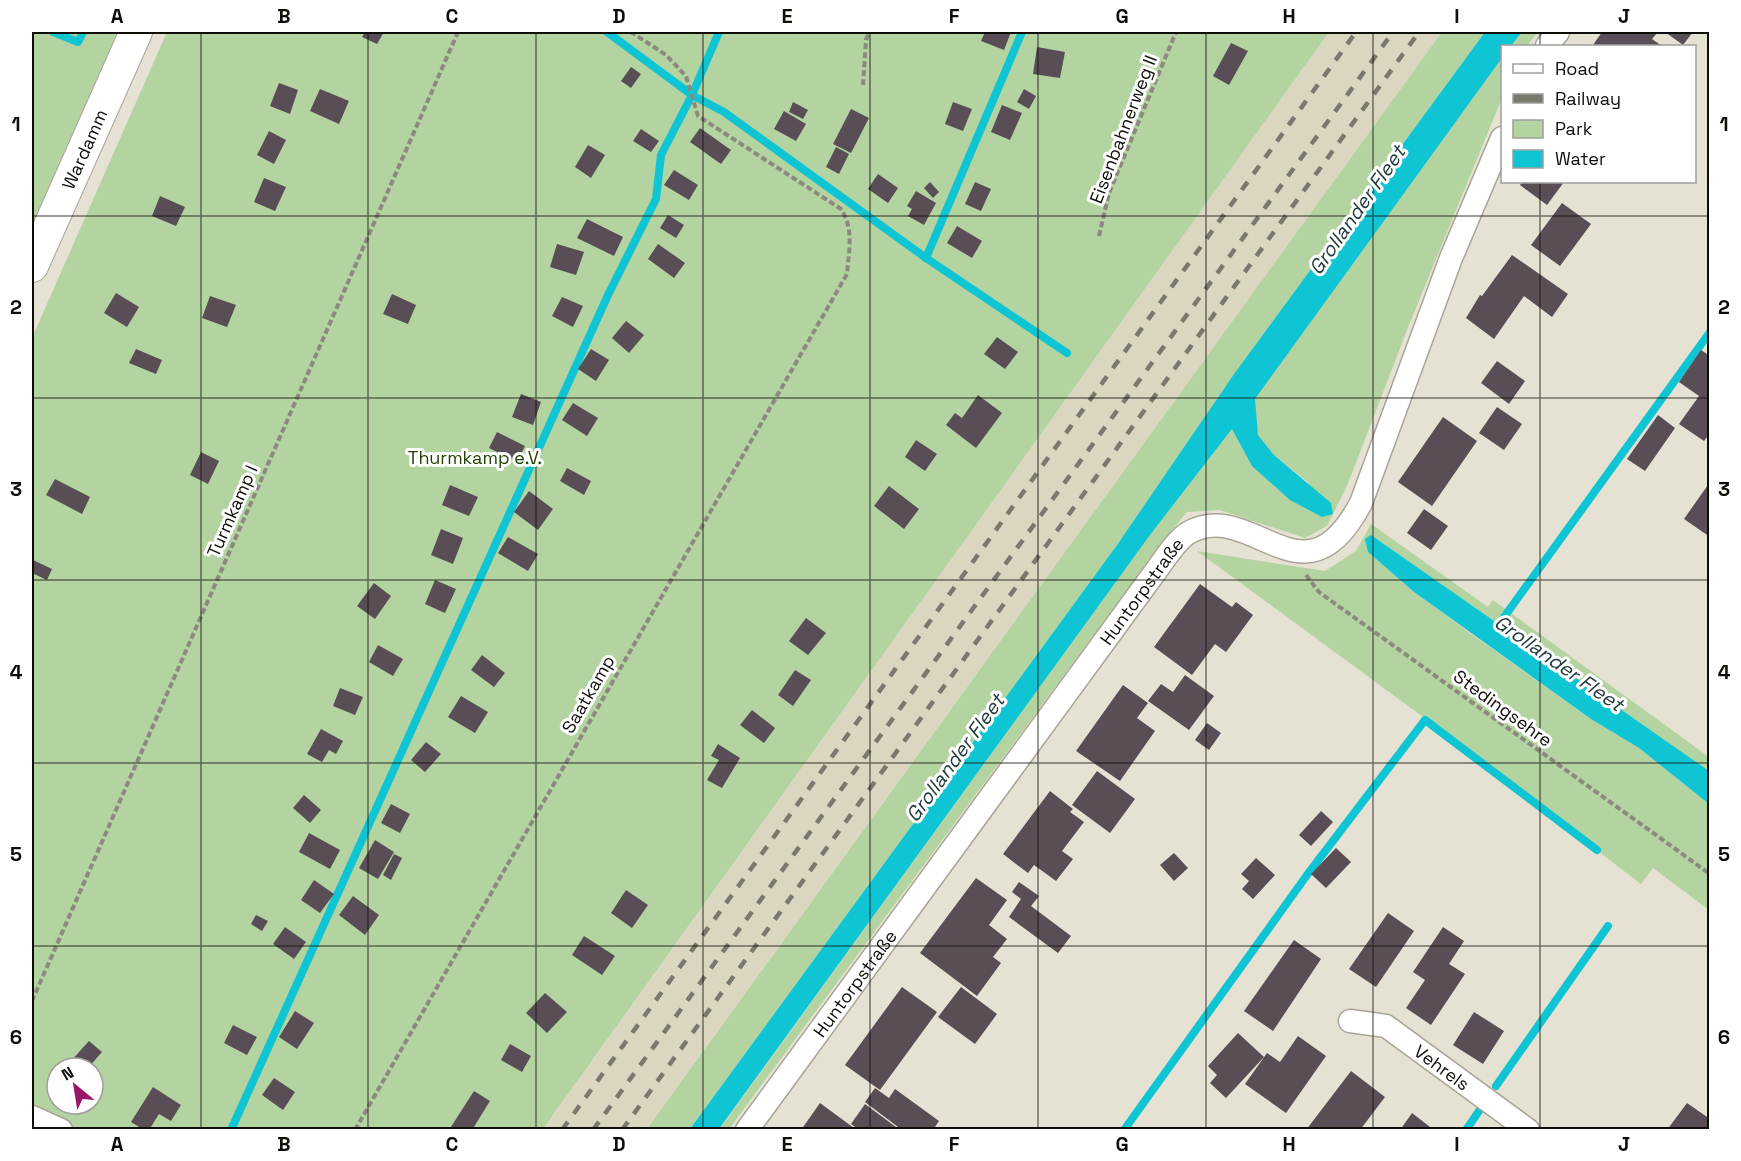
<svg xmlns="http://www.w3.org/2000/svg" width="1741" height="1161" font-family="'Space Grotesk',sans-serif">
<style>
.built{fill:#dbd6c0}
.green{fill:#b3d3a0;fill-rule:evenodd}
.water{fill:#0fc5d3}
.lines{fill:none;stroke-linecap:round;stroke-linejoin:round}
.stream{stroke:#0fc5d3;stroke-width:8}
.building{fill:#5a4e56}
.street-casing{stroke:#a8a597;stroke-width:25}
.secondary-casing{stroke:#a8a597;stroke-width:34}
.path{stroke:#8c8a7f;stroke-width:4;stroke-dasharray:6 3;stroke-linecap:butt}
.street{stroke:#fff;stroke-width:22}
.secondary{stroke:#fff;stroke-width:32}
.rail{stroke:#7b796e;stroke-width:4.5;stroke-dasharray:10 10;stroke-linecap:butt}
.grid{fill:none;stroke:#0e0d08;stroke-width:1.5;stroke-opacity:0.55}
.labels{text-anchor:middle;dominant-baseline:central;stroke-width:6;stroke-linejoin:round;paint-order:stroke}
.street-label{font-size:18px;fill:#0e0d08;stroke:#fff}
.park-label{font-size:18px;fill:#224103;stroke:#fff}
.water-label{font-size:20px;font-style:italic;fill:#223b3e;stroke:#fff}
.neatline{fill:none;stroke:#0e0d08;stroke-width:2}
.grid-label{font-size:20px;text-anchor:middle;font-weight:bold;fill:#0e0d08}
</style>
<rect width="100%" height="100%" fill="#e5e2d3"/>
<polygon class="built" points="1329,32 1442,32 646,1129 543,1130"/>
<g class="green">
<polygon points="32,32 123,32 32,227"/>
<path d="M167,32H1329L543,1129L32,1130V338ZM57,1068H93V1104H57Z"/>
<polygon points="1442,32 1485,32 1234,374 1117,545 690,1129 646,1130"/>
<polygon points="1522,32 1538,32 1527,46 1511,46"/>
<polygon points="1502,58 1502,98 1409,325 1347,486 1327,526 1305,538 1220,510 1187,512 1162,542 729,1129 719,1130 1150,535 1233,428 1252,466 1310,484 1274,455 1258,435 1254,400"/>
<polygon points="1371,524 1488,607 1493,600 1709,757 1709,771 1371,535 1368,552 1414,592 1467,631 1591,719 1639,748 1709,804 1709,910 1653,868 1641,884 1434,725 1197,551 1325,571 1356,551"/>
</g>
<g class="water">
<polygon points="1485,32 1522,32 1511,46 1502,46 1502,58 1255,399 1258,435 1274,455 1331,503 1333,514 1322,517 1290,500 1252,466 1232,429 1150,535 719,1129 690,1129 1117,545 1234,374"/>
<polygon points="1371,535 1709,771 1709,804 1639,748 1591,719 1414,592 1368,552 1365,539"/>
</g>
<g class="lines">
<g class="stream">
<polyline points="53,32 78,42 83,32"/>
<polyline points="607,32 692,95 724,112 926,258 1067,353"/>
<polyline points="926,258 1022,32"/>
<polyline points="1494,631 1710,332"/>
<polyline points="1496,1086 1608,926"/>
<polyline points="231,1130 608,295 656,199 661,155 692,95 719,32"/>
<polyline points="1124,1130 1307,875 1425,720 1597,850"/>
<polyline points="1466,1130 1479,1111"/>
</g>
</g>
<g class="building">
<polygon points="365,32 384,32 377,44 362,37"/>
<polygon points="985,32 1011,32 1004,50 981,41"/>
<polygon points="1602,32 1658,32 1652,39 1662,46 1595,46 1593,45"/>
<polygon points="1665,32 1693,32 1683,45"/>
<polygon points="1231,43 1248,51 1229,85 1213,76"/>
<polygon points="1037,47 1065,52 1060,78 1033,74"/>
<polygon points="631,67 641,74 631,88 621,81"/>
<polygon points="279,83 298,90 290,114 270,106"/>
<polygon points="320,89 349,101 339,124 310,111"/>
<polygon points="1024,89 1036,96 1029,109 1017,102"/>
<polygon points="793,102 808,110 803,119 789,112"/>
<polygon points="953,102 972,109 963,131 945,124"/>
<polygon points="1002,105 1022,113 1010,140 991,132"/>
<polygon points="851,109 869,118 851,153 833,144"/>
<polygon points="784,111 806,124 796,141 774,129"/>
<polygon points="700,128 731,150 721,164 690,142"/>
<polygon points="641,129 659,141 651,152 633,141"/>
<polygon points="269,131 286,140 274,164 257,155"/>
<polygon points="588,145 605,155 591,178 575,167"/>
<polygon points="836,147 849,154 839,174 826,167"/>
<polygon points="674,170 698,185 689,200 664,185"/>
<polygon points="878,174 898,188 888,203 868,189"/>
<polygon points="264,178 286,187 275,211 254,202"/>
<polygon points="930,182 939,192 933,198 924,188"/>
<polygon points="975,182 991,189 981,211 965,204"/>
<polygon points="1522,182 1564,182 1547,205 1520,185"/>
<polygon points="916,191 936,203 924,225 908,216 912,209 907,206"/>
<polygon points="160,196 185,207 176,226 152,216"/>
<polygon points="1562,203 1591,224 1560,266 1531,245"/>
<polygon points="668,215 684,225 676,238 660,228"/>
<polygon points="587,219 623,237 614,256 577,238"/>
<polygon points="957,226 982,241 972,258 947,243"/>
<polygon points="557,244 584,252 576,275 550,267"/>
<polygon points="658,244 685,263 674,278 648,259"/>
<polygon points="1512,255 1568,294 1552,317 1524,296 1494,339 1466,318 1480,295 1482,296"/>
<polygon points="116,293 139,307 127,327 104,313"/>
<polygon points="392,294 416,305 408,324 383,314"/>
<polygon points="210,296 236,305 227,327 202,318"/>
<polygon points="562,297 583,306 573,327 552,316"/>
<polygon points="626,321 644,335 629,353 612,338"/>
<polygon points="997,337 1018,352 1005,369 984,354"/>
<polygon points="136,349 162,360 156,374 129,363"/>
<polygon points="591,349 609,360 596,381 578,369"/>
<polygon points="1701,350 1710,356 1710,433 1704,441 1679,424 1699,396 1679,382"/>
<polygon points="1497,361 1525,381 1509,404 1481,383"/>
<polygon points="521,394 541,402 533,425 512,417"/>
<polygon points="978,395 1002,413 976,448 946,425 955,413 962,418"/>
<polygon points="573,403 598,418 587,436 562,420"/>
<polygon points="1497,407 1522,424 1504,450 1479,433"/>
<polygon points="1658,415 1675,428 1645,471 1627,459"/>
<polygon points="1443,417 1477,441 1432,506 1398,482"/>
<polygon points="497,432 525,446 517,462 489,448"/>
<polygon points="916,440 937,454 925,471 905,457"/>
<polygon points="201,452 219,461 208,484 190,475"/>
<polygon points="567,468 591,481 584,495 560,481"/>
<polygon points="55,479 90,497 82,514 46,495"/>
<polygon points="1710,482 1710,537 1684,519"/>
<polygon points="450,485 478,497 469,516 442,505"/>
<polygon points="889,486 919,509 904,529 874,506"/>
<polygon points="529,491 553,509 538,530 514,512"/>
<polygon points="1424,509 1448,526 1431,550 1407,533"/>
<polygon points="441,529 463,538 453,564 431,555"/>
<polygon points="508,537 538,554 528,571 498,553"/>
<polygon points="33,560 52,569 47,580 32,573"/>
<polygon points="435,580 456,589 445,613 425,604"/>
<polygon points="374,583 391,596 375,619 357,606"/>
<polygon points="1200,584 1232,607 1236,602 1253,615 1226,652 1215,644 1192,675 1154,647"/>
<polygon points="806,618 826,633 808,655 789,641"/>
<polygon points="378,645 403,659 393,676 369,662"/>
<polygon points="482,655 505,673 494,687 471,670"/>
<polygon points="795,670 811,680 793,706 778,695"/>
<polygon points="1185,675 1214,696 1189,730 1148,701 1161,684 1173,692"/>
<polygon points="1123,685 1148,703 1137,718 1155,731 1120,781 1076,751"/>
<polygon points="340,688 363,697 355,715 333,706"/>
<polygon points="461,696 488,712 475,733 448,717"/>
<polygon points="752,710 775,728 764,743 740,725"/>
<polygon points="1207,723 1221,733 1209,750 1195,740"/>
<polygon points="321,729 343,741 336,754 329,750 322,762 307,754"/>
<polygon points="426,742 441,754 425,772 411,760"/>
<polygon points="718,744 740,758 722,788 707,780 719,760 711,756"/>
<polygon points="1097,771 1135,799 1110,833 1072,805"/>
<polygon points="1050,791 1073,809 1070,812 1084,822 1062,851 1073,859 1056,881 1034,865 1028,873 1003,854"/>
<polygon points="304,795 321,810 310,823 293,808"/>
<polygon points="391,804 410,814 400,833 381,823"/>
<polygon points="1321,811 1333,822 1311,846 1299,835"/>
<polygon points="309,833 340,850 330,869 299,852"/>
<polygon points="375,840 394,852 378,879 359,868"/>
<polygon points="1336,848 1351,862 1326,888 1311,874"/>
<polygon points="1174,853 1188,868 1174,881 1160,865"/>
<polygon points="394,854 402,858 391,880 383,875"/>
<polygon points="1256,858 1275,875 1253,899 1242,889 1249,881 1241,874"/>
<polygon points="976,878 1007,900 989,925 1007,939 993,957 1001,963 977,996 920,953"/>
<polygon points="314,880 334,894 320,913 301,900"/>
<polygon points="1019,882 1039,896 1031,906 1071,936 1058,953 1009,917 1021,899 1012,892"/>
<polygon points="626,890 648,905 632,928 611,913"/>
<polygon points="353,896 379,915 365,935 339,915"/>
<polygon points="1388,913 1414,931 1376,987 1349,969"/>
<polygon points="256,915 268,921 262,931 251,924"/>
<polygon points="285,927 306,942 294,959 273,944"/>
<polygon points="1443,927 1464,941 1449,964 1465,974 1431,1025 1406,1008 1425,980 1413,972"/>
<polygon points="584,936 615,956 602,975 572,955"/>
<polygon points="1294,940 1321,959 1273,1031 1244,1011"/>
<polygon points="902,987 937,1012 880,1090 845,1065"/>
<polygon points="961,987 997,1014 975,1044 938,1017"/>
<polygon points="545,993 567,1012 547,1033 526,1013"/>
<polygon points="295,1011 314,1023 297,1049 279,1037"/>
<polygon points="1474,1012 1504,1031 1483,1064 1453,1045"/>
<polygon points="233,1025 257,1037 247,1055 224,1043"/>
<polygon points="1238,1033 1264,1057 1226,1098 1210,1083 1217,1075 1208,1066"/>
<polygon points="1298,1036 1326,1056 1286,1113 1245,1084 1267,1053 1280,1062"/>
<polygon points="89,1041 102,1052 88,1068 76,1068 70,1062"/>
<polygon points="510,1044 531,1056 522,1072 501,1060"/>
<polygon points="1351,1071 1385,1097 1360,1130 1306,1130"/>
<polygon points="274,1078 295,1092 283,1110 262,1095"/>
<polygon points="153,1087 181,1105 171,1121 159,1114 149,1130 144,1130 131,1122"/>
<polygon points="875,1088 889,1098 895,1089 939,1121 933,1130 902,1130 865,1102"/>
<polygon points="474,1091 490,1101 472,1130 449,1130"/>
<polygon points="820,1103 854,1128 853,1130 801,1130"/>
<polygon points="1687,1103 1710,1119 1710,1130 1667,1130"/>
<polygon points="865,1104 900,1130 859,1130 851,1124"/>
<polygon points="1412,1113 1434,1130 1400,1130"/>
</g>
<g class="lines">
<defs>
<g id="street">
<polyline points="1547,46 1558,32"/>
<path id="s1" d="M1350,1021L1386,1026L1528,1130"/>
<polyline points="32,1117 61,1130"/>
<path id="s2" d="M747,1130L1150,579C1161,565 1174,542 1188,533C1252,496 1303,613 1361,503L1451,258L1502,138"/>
</g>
<g id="secondary">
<path id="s3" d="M32,266L136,32"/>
</g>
</defs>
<use href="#street" class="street-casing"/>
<use href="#secondary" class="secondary-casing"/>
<g class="path">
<polyline points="863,85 866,40 869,32"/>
<polyline points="1099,236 1109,193 1176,32"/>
<polyline points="1306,575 1319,592 1710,874"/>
<polyline points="32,1001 458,32"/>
<path d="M355,1130L847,274C849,250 854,229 841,209L698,116L686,76L666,55L631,32"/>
</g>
<use href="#street" class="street"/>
<use href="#secondary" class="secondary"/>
<g class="rail">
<polyline points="562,1130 1356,32"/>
<polyline points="593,1130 1393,32"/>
<polyline points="622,1130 1419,32"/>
</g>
</g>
<path class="grid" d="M201,32V1130M368,32V1130M536,32V1130M703,32V1130M870,32V1130M1038,32V1130M1206,32V1130M1373,32V1130M1540,32V46M1540,182V1130M32,216H1710M32,398H1710M32,580H1710M32,763H1710M32,946H1710"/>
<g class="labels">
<g class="street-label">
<text transform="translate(1123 129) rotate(-69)">Eisenbahnerweg II</text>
<text stroke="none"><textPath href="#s3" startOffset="128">Wardamm</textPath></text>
<text transform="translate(232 511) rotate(-66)">Turmkamp I</text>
<text stroke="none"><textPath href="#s2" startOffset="668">Huntorpstraße</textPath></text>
<text transform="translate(588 694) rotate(-60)">Saatkamp</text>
<text transform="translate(1503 708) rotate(36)">Stedingsehre</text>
<text stroke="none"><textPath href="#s2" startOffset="182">Huntorpstraße</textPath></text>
<text stroke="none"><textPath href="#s1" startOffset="106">Vehrels</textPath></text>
</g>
<g class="park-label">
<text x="475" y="457">Thurmkamp e.V.</text>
</g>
<g class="water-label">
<text transform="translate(1357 210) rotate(-55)">Grollander Fleet</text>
<text transform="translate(1559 663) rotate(35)">Grollander Fleet</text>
<text transform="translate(955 758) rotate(-54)">Grollander Fleet</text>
</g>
</g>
<rect width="1741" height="1161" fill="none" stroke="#ffffff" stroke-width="66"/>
<rect x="1501" y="45" width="195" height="138" fill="#ffffff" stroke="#9f9e9c" stroke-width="1.5"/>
<rect x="1513" y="64" width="30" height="9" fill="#ffffff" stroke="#9f9e9c" stroke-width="1.5"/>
<text x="1555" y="75" font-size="18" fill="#0e0d08">Road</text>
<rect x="1513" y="94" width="30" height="9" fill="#7b796e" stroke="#9f9e9c" stroke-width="1.5"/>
<text x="1555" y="105" font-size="18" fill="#0e0d08">Railway</text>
<rect x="1513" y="120" width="30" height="18" fill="#b3d3a0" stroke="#9f9e9c" stroke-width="1.5"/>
<text x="1555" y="135" font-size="18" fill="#0e0d08">Park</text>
<rect x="1513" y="150" width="30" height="18" fill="#0fc5d3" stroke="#9f9e9c" stroke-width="1.5"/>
<text x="1555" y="165" font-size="18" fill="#0e0d08">Water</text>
<g transform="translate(75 1086) rotate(330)"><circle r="28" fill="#ffffff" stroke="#9f9e9c" stroke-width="1.5"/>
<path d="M0-4.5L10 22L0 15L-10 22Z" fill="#99156a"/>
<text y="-9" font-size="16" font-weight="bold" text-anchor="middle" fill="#0e0d08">N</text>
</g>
<rect x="33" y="33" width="1675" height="1095" class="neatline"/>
<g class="grid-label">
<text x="117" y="23">A</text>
<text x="284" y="23">B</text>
<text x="452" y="23">C</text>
<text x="619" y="23">D</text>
<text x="787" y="23">E</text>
<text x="954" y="23">F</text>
<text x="1122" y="23">G</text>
<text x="1289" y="23">H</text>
<text x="1457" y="23">I</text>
<text x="1624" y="23">J</text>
<text x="16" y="131">1</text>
<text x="1724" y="131">1</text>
<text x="16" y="314">2</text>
<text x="1724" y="314">2</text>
<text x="16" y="496">3</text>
<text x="1724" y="496">3</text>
<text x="16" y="679">4</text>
<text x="1724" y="679">4</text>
<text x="16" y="861">5</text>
<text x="1724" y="861">5</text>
<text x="16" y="1044">6</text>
<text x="1724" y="1044">6</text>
<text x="117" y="1151">A</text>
<text x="284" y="1151">B</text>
<text x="452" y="1151">C</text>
<text x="619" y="1151">D</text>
<text x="787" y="1151">E</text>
<text x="954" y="1151">F</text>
<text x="1122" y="1151">G</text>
<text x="1289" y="1151">H</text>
<text x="1457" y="1151">I</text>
<text x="1624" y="1151">J</text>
</g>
</svg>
